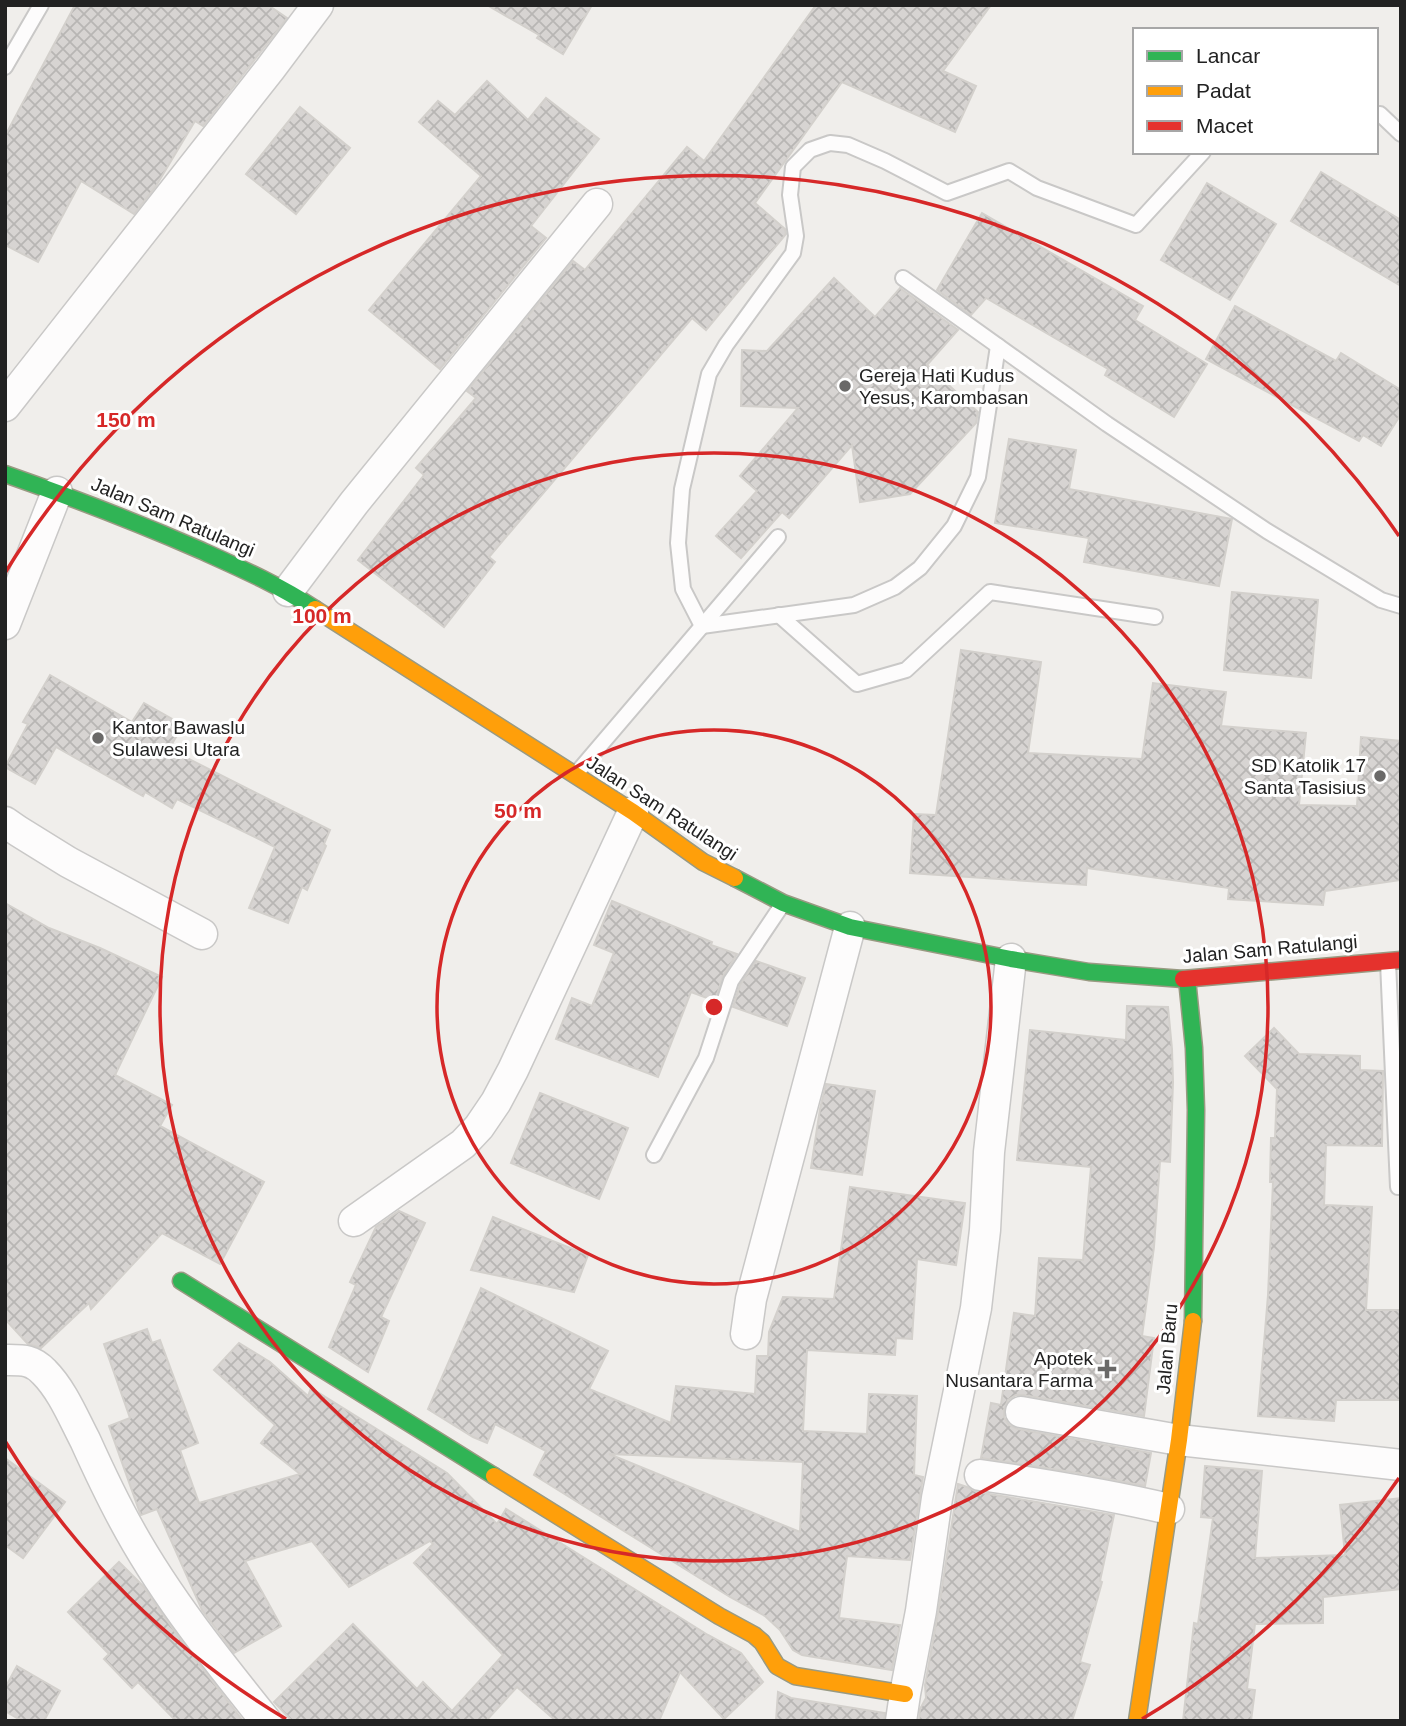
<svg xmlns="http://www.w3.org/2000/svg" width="1406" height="1726" font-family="Arial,sans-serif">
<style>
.building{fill:url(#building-cross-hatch);stroke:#d3d0cc;stroke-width:2;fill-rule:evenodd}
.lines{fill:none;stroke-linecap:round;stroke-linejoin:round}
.lane-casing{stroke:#c9c8c7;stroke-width:18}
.street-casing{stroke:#c9c8c7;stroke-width:33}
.fast-casing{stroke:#999a82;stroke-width:19}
.slow-casing{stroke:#999a82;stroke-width:19}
.jam-casing{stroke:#999a82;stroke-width:19}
.lane{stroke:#fdfcfc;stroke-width:14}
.street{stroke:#fdfcfc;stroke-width:30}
.fast{stroke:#30b455;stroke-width:16}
.slow{stroke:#ff9f0a;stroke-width:16}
.jam{stroke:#e5322d;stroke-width:16}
.ring{fill:none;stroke:#d62828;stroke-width:3.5}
.poi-dot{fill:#6a6968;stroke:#fff;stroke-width:2.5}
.labels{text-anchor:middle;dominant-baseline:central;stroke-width:6;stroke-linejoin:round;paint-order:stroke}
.poi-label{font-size:19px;fill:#222;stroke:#fff;text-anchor:start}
.street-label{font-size:19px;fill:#222;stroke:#fff}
.centre{fill:#d62828;stroke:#fff;stroke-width:3.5}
.ring-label{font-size:21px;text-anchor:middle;font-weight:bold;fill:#d62828;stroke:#fff;stroke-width:6;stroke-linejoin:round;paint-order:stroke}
</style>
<defs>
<pattern id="building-cross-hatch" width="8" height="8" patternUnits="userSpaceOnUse" patternTransform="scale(1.75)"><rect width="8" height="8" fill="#d7d4d2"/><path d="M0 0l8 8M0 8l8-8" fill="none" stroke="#b8b6b4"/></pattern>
</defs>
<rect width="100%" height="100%" fill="#f0eeeb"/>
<g class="building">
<polygon points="75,5 268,5 287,18 203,126 195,121 156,186 134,214 81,181 38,262 5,245 5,136"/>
<polygon points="487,5 592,5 563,54 537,38 539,35"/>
<polygon points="816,5 991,5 943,71 976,86 955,132 842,82 755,203 785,229 786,234 706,330 692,318 489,557 495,562 444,627 358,560 424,475 416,468 476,398 467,391 573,261 585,270 687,147 704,161"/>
<polygon points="487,81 528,120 546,98 599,139 531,226 546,238 440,369 369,310 481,176 419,122 438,101 455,115"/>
<polygon points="300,107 350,148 296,214 246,174"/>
<polygon points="1321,172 1401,220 1401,286 1291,221"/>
<polygon points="1207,183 1276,224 1230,300 1161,260"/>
<polygon points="982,213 1143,306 1135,320 1207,364 1174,417 1105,375 1108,369 986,298 971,315 937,290"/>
<polygon points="834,278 875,317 900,288 958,330 927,365 978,412 976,423 910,494 860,502 852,445 789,518 782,512 741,558 716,536 757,491 740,476 798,408 741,406 742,350 767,351"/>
<polygon points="1235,306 1336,361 1341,353 1401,390 1401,414 1381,446 1363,435 1359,441 1206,359"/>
<polygon points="1009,439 1076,450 1069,489 1232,519 1219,586 1084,562 1089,538 995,523"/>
<polygon points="1232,592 1318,600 1311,678 1224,670"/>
<polygon points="961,650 1041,662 1028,753 1142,759 1153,683 1226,692 1221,726 1306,733 1299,805 1357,806 1361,737 1401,741 1401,880 1325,891 1323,905 1228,899 1229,888 1087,868 1086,885 910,873 914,814 936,815"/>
<polygon points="50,675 132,722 144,703 183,725 169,749 330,830 324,844 326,846 307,890 302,887 288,923 249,908 275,847 177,799 172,808 145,792 143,796 56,747 35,784 5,767 28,724 23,722"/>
<polygon points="612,901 712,942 711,945 737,954 723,976 715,1001 691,992 658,1077 556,1039 572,998 592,1006 614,953 594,945"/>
<polygon points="5,903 49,928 100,948 162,977 115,1075 172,1105 160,1126 264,1182 220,1264 162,1233 91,1309 89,1303 41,1348 28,1344 5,1319"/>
<polygon points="756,961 805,978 787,1026 733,1007 740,985"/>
<polygon points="1127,1006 1168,1007 1172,1049 1173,1082 1170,1162 1160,1161 1154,1247 1142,1336 1154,1338 1144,1416 1023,1395 1016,1395 1008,1400 1004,1410 1004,1417 1009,1425 1018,1429 1151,1453 1145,1486 1078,1473 981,1458 991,1403 1001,1405 1014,1313 1035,1316 1039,1258 1083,1260 1091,1167 1017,1160 1030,1030 1126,1040"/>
<polygon points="1274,1028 1299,1054 1360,1056 1360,1070 1383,1071 1382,1146 1326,1145 1324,1205 1372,1207 1366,1310 1401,1310 1401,1400 1336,1400 1334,1421 1258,1416 1268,1295 1273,1182 1270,1182 1271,1138 1275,1138 1277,1089 1245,1056"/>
<polygon points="826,1084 875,1091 862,1175 811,1168 820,1109"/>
<polygon points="540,1093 628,1128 599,1199 511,1163"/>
<path d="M850,1187L965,1203L956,1265L917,1259L912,1339L896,1338L895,1355L807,1350L803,1431L867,1434L869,1394L917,1396L914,1475L923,1477L910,1560L847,1556L839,1618L900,1625L892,1670L802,1655L793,1650L780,1630L765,1616L730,1597L534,1475L546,1451L495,1424L487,1443L473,1437L428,1409L481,1288L608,1351L589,1389L671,1423L676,1386L755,1394L757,1356H768L769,1332L783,1297L834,1299ZM609,1454L803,1462L800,1532Z"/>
<polygon points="399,1211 425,1223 381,1317 389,1321 368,1372 329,1347 356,1285 350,1282 376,1227"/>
<polygon points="493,1217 588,1255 574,1292 471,1270"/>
<polygon points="147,1329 152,1343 160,1340 198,1443 180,1450 199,1503 300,1474 261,1443 275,1425 214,1370 239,1343 270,1362 308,1396 311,1388 447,1473 497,1524 506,1509 708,1635 741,1653 763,1682 724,1719 680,1672 659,1721 556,1721 517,1687 486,1721 292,1721 274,1702 353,1624 417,1689 423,1682 452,1711 503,1655 414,1563 433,1544 430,1541 349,1587 312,1541 245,1561 281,1626 234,1653 202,1610 157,1509 141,1515 140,1513 109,1426 130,1418 104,1344"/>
<polygon points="5,1458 65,1502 23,1558 5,1545"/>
<polygon points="1205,1466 1262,1471 1255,1558 1345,1555 1340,1505 1401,1498 1401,1589 1323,1597 1323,1623 1255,1624 1247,1689 1255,1690 1251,1721 1183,1721 1194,1623 1198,1624 1213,1518 1201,1517"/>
<polygon points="958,1484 967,1487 977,1492 1114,1515 1100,1581 1102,1582 1080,1662 1090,1665 1072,1721 919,1721 920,1709 926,1698 925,1685 938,1613"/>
<polygon points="119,1562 143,1586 180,1639 243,1721 176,1721 138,1682 132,1688 104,1659 109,1654 68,1612"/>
<polygon points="17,1666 60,1691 44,1721 22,1721 5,1711 5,1688"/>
<polygon points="778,1692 791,1698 885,1713 884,1721 776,1721"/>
</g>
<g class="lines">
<defs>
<g id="lane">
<polyline points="5,67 41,5"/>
<polyline points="1380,114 1401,134"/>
<polyline points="903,278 1107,424 1267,531 1381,600 1401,606"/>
<polyline points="998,346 978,477 954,526 920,568 895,587 854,605 702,626 683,589 678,543 682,489 709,374 726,345 793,253 796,236 790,195 793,167 810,150 830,143 848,145 885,161 947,193 1009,171 1037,188 1136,225 1203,152"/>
<polyline points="779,615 857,684 906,670 990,592 1155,617"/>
<polyline points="575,775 778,537"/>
<polyline points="1388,962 1398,1187"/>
<polyline points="654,1155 706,1058 731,981 782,905"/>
</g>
<g id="street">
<polyline points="5,406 270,69 318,5"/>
<polyline points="288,591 354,503 597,204"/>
<polyline points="5,624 57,492"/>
<polyline points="5,822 18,831 68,862 202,934"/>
<polyline points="354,1221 463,1144 479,1127 496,1102 513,1070 633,812"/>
<polyline points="746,1334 751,1299 850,927"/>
<path d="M5,1360C22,1360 32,1359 44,1372C62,1390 73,1417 85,1440C99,1471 113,1501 130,1531C168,1599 217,1660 266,1721"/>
<polyline points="1021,1412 1179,1440 1401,1465"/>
<path d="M980,1475C1043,1484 1106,1494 1169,1509"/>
<polyline points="901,1721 905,1694 921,1611 937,1498 976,1308 985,1230 989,1152 1011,959"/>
</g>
<g id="fast">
<path d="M5,474C71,497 136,522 200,550C240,568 279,585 315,609"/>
<polyline points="735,878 783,903 850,927 1011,959 1089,972 1183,979"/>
<polyline points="1187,979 1194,1048 1196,1110 1193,1321"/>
<polyline points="181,1281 494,1476"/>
</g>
<g id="slow">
<polyline points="315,609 633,812 703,862 735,878"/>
<polyline points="494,1476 719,1616 754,1635 762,1642 777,1666 795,1676 905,1694"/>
<polyline points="1137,1721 1179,1440 1193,1321"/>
</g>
<polyline id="jam" points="1183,979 1401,960"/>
</defs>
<use href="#lane" class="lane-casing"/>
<use href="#street" class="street-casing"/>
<use href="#fast" class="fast-casing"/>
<use href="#slow" class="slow-casing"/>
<use href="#jam" class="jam-casing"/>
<use href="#lane" class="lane"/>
<use href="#street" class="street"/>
<use href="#fast" class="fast"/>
<use href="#slow" class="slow"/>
<use href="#jam" class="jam"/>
</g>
<g class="ring">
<circle cx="714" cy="1007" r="277"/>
<circle cx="714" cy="1007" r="554"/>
<path d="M1399 1478A831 831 0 0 1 1142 1719M286 1719A831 831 0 0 1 5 1441M5 573A831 831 0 0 1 1399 536"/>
</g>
<g class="poi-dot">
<circle cx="845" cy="386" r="7"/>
<circle cx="98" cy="738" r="7"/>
<circle cx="1380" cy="776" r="7"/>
<path d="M1103.5 1358.5h7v7h7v7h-7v7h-7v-7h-7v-7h7z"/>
</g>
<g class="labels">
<g class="poi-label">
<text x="859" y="375">Gereja Hati Kudus<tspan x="859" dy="22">Yesus, Karombasan</tspan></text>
<text x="112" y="727">Kantor Bawaslu<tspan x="112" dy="22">Sulawesi Utara</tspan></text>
<text x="1366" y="765" text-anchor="end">SD Katolik 17<tspan x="1366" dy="22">Santa Tasisius</tspan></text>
<text x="1093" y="1358" text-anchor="end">Apotek<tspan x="1093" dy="22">Nusantara Farma</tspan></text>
</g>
<g class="street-label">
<text transform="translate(173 517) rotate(23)">Jalan Sam Ratulangi</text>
<text transform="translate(662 808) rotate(33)">Jalan Sam Ratulangi</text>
<text transform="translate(1270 949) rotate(-5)">Jalan Sam Ratulangi</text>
<text transform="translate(1167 1349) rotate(-85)">Jalan Baru</text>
</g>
</g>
<circle cx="714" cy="1007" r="10" class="centre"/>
<g class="ring-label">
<text x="126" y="427">150 m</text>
<text x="322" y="623">100 m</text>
<text x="518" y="818">50 m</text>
</g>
<rect width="1406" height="1726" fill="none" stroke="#222222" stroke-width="14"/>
<rect x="1133" y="28" width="245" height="126" fill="#ffffff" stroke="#a7a7a7" stroke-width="2"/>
<rect x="1147" y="51" width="35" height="10" fill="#30b455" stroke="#a7a7a7" stroke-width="2"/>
<text x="1196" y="63" font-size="21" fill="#222222">Lancar</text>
<rect x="1147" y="86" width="35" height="10" fill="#ff9f0a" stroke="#a7a7a7" stroke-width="2"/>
<text x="1196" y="98" font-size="21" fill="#222222">Padat</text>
<rect x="1147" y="121" width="35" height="10" fill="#e5322d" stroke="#a7a7a7" stroke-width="2"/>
<text x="1196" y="133" font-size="21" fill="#222222">Macet</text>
</svg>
